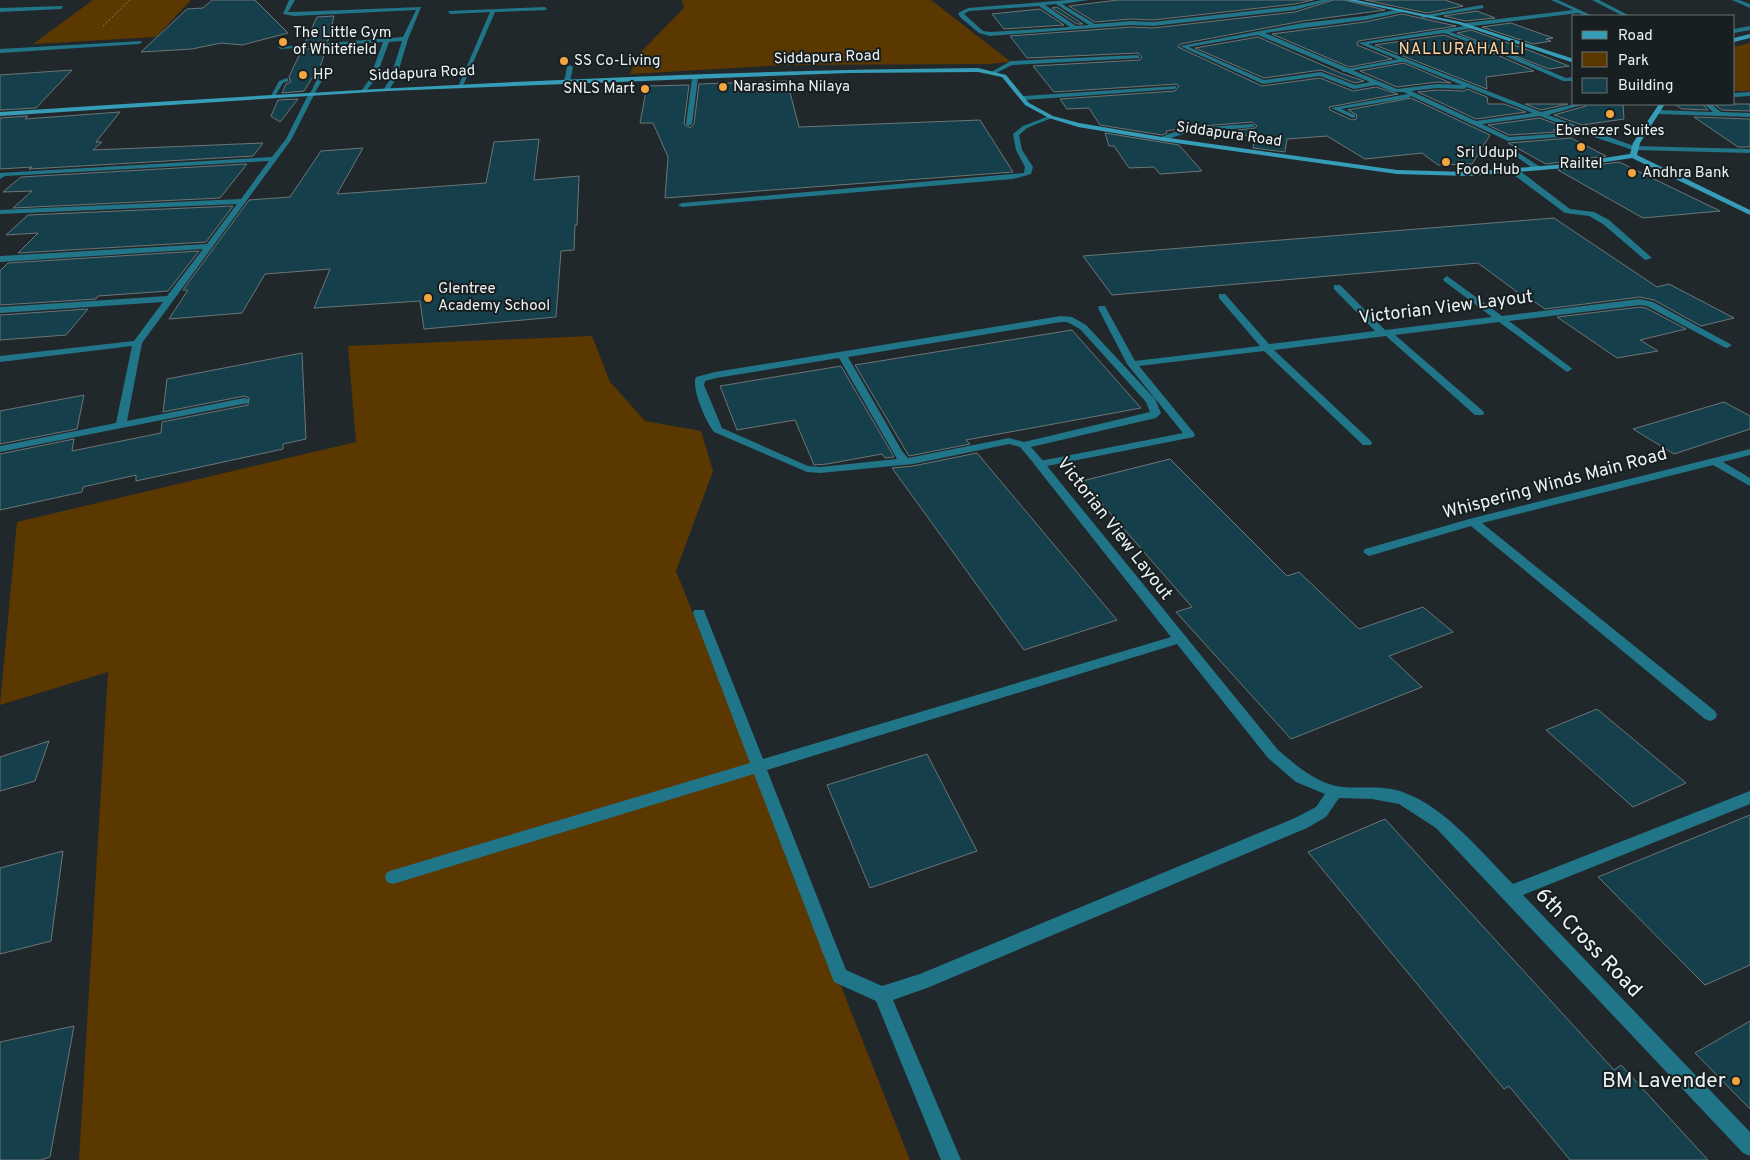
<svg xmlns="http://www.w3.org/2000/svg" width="1750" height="1160" font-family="Overpass,sans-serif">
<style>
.green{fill:#5c3801}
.building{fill:#153f4a;stroke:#6c7577}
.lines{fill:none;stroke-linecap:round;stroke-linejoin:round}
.path{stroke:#7e8486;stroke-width:1;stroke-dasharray:2 2;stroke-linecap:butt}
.lane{fill:#217589;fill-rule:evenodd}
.street{fill:#217589;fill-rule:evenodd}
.secondary{fill:#359db7;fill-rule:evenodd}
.poi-dot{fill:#f2a540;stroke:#181f21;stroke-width:2}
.labels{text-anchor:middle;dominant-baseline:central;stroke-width:4;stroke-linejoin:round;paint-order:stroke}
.far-poi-label{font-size:15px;fill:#edf2f4;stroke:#181f21;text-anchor:start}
.far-street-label{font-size:15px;fill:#edf2f4;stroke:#181f21}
.far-quarter-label{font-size:16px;letter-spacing:1px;fill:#fed3a2;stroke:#181f21}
.street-label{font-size:18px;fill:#edf2f4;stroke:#181f21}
.near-street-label{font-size:21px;fill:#edf2f4;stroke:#181f21}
.near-poi-label{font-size:21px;fill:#edf2f4;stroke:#181f21;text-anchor:end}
</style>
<rect width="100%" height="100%" fill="#21282b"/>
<g class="green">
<polygon points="93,0 191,0 156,37 33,44"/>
<polygon points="682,0 931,0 1011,62 988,64 785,65 630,74 640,53 684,8"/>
<polygon points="1750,43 1750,91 1734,91 1734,47"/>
<polygon points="592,336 610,382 645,421 701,431 713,471 676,571 910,1160 79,1160 108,672 0,705 17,522 356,442 348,346"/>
</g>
<g class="building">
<polygon points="212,0 255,0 288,33 242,45 221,43 192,49 141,52 187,9 203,8"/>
<polygon points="1118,0 1313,0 1295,4 1153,20 1131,19 1095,22 1069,6"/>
<polygon points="1333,0 1344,0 1385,10 1303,21 1180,44 1178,47 1262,86 1320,78 1353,91 1376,87 1398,94 1329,107 1330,110 1352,120 1356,119 1357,115 1348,110 1411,98 1490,135 1472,164 1438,165 1422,153 1365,159 1327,136 1287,139 1285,152 1253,148 1254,141 1238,130 1255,128 1257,126 1252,122 1189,127 1166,131 1167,133 1162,135 1100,125 1089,108 1067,109 1060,99 1175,91 1179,86 1177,84 1054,92 1033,66 1140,60 1142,57 1138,53 1027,58 1010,36 1131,27 1153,28 1295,12"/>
<polygon points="1365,0 1445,0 1463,6 1427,13"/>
<polygon points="1057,7 1083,24 1077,24 1052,8"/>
<polygon points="1040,9 1064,25 1004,29 992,14"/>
<polygon points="1477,11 1495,18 1465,21 1444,16"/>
<polygon points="1402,14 1456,26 1358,41 1357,45 1392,59 1349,67 1272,34 1365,22"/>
<polygon points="334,16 328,41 305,43 317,17"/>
<polygon points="1511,23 1553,38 1546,39 1551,41 1533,44 1482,27"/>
<polygon points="1471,30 1528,50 1569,66 1549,69 1457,33"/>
<polygon points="1444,35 1495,54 1534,71 1486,77 1487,89 1375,45"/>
<polygon points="1258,37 1343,74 1364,81 1355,83 1321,70 1264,78 1195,48"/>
<polygon points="326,48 319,71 314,75 304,91 282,93 286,84 291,82 289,77 302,49"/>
<polygon points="1404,63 1451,83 1437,82 1397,87 1360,71"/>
<polygon points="72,70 36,108 0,110 0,75"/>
<polygon points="787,81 799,127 980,120 1013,172 665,198 668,157 653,123 640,123 647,86 689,85 684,124 690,128 694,124 699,84"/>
<polygon points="1467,89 1487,97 1488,104 1504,104 1526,112 1476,119 1418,92 1437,90 1464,91"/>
<polygon points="298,99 280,122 271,116 278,100"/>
<polygon points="1525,104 1568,104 1541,110"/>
<polygon points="1587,104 1623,104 1624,119 1582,125 1554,115 1586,106"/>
<polygon points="1674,104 1702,104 1708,110 1682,109"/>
<polygon points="1714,104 1750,104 1750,111 1722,110"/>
<polygon points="120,112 96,142 102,142 93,150 263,143 253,156 29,169 32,167 0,169 0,118 28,116 25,119"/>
<polygon points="1694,117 1750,119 1750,147 1738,147"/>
<polygon points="1540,118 1566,128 1553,130 1557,132 1509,135 1488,125"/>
<polygon points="1105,133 1179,145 1202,171 1160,174 1154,167 1129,168 1114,146 1109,146"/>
<polygon points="1571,138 1606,156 1546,164 1508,143"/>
<polygon points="539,139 534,180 579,176 577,225 575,225 574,250 561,251 556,317 424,329 420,301 314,308 330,269 265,274 242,313 169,319 188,290 183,290 249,200 290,197 321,151 363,148 337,194 486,183 494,142"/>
<polygon points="1619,162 1720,211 1643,218 1558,170"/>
<polygon points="247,164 220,198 13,208 32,191 3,192 21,177"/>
<polygon points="233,206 206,242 18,253 38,233 6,235 28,215"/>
<polygon points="1554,218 1657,287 1669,284 1734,318 1701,326 1654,300 1640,297 1545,309 1535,302 1532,303 1478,263 1112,295 1083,256"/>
<polygon points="199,251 168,291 98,296 96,299 0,305 0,271 8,263"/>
<polygon points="1640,307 1646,308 1686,329 1640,340 1658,351 1617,358 1557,317"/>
<polygon points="88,309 66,335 0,340 0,315"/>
<polygon points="1072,330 1141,408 966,440 970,444 909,456 855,365"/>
<polygon points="302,353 306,439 283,444 283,449 136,481 136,475 83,487 82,492 0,510 0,454 74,439 72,451 161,433 162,422 248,405 249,398 244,396 163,412 167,379"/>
<polygon points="841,366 894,457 885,458 882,454 827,464 814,465 795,420 737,430 720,386"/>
<polygon points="84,395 77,429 0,444 0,411"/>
<polygon points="1724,402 1750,416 1750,429 1674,454 1633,429"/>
<polygon points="977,453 1003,484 1117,620 1024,650 892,468 913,466"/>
<polygon points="1170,459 1287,576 1299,572 1359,629 1423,607 1453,632 1389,656 1422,687 1291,739 1176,612 1192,607 1082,481"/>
<polygon points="1597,709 1686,783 1633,807 1546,730"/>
<polygon points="49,741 35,781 0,791 0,757"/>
<polygon points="927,754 977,851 870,888 827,785"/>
<polygon points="1750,815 1750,965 1705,985 1598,877"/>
<polygon points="1385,819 1614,1070 1621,1065 1708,1160 1570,1160 1509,1086 1504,1089 1308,852"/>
<polygon points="63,851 51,941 0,954 0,868"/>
<polygon points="1750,1021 1750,1109 1695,1053"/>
<polygon points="74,1026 50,1157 41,1160 0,1160 0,1042"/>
</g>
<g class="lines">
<polyline class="path" points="103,26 130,0"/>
<g class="lane">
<polygon points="289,0 295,0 288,12 294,12 421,7 408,39 396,79 389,90 384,89 390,79 402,41 389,42 375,80 365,92 362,90 369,80 383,42 281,49 278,47 403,37 416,10 294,16 283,14"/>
<polygon points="1405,58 1407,61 1344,72 1341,70"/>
<polygon points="570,65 573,67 570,82 567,84 564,82 567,67"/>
<polygon points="316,76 320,76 323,79 314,94 310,94 317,79"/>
<polygon points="287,78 289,81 283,83 275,96 271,96 279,81"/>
<polygon points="1513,152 1517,152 1542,168 1535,170 1513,154"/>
<path d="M1061,316L1072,317L1086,325L1155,399L1161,413L1156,418L1031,447L1046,464L1040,467L1036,466L1020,447L1009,444L913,464L820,473L807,472L714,432C706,422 691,388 696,377L715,372ZM1061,322H1067L1080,329L1146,402L1150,412L1024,442L1009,438L908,458L902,451L848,357ZM839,358L897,459L820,467L808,466L722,428L704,385L705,381L716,378Z"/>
</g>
<g class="street">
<path d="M1068,0H1089L1062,4L1095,24L1131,21L1153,22L1295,6L1322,0H1331L1295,10L1153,26L1131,25L990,36L979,33L960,17L958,13L968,8ZM1056,4L1089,25L1076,26L1045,5ZM1039,6L1070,27L990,32L983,31L964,14L969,11Z"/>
<path d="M1551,0H1558L1593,16H1586L1578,13L1473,26V28L1450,32L1500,50L1566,78L1574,77V81H1563L1496,52L1444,33L1368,44L1541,112L1575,104H1585L1548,115L1634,146L1750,149V153L1633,150L1588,135L1508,141L1411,96L1408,98L1341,109L1355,115V117L1353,118L1331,108L1408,94L1403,92H1394L1376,85L1354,89L1320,76L1263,84L1180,46L1303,23L1365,16L1401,9L1403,12L1365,20L1265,33L1397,89L1437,84L1462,85L1358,43L1465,26L1463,25L1466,23L1573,10ZM1258,35L1370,82L1355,85L1321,72L1264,80L1189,47ZM1467,87L1533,113L1476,121L1411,91L1437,88L1464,89ZM1540,116L1581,132L1509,137L1482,124Z"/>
<polygon points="1592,0 1599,0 1630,16 1623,16"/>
<polygon points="1732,0 1739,0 1750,4 1750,8"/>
<polygon points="1482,5 1484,8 1423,18 1420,16"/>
<polygon points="63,6 61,9 0,12 0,8"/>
<polygon points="545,7 547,10 495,12 463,86 458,87 490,12 450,14 448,11"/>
<polygon points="1750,26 1750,30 1734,33 1734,29"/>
<polygon points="142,41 140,44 0,53 0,49"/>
<polygon points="1138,55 1140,58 1012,65 996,73 991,72 1011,61"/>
<polygon points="695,76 698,78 692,124 689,126 686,124 692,78"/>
<polygon points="1177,86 1175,89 1024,100 1021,98 1024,96"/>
<polygon points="312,91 315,93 291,140 142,343 127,421 244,398 248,399 248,403 0,452 0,446 116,423 132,346 0,362 0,356 134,341 163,302 0,313 0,307 167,296 203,249 0,262 0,256 207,244 237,204 0,214 0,210 241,199 269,161 5,176 0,179 0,173 272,157 286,139 309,93"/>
<polygon points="1750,92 1750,96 1734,97 1734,93"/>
<polygon points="1704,104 1711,104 1721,112 1750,113 1750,117 1658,114 1655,112 1658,110 1713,112"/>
<polygon points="1049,116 1054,117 1027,128 1019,135 1022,150 1033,167 1031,174 1013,179 682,207 678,205 682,203 1024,173 1025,167 1016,150 1013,134 1023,126"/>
<path d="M1252,124L1255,126L1254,127L1183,134L1162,141L1159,139C1175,126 1229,126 1252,124Z"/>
<polygon points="1510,168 1516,168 1570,209 1594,212 1609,220 1652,258 1645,260 1603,224 1589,216 1565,213 1510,172"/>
<path d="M1447,276L1502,316L1640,299L1653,302L1732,345L1727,348L1724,347L1647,306L1640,305L1509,321L1570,367L1572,369L1567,372L1499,322L1395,335L1483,411L1484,413L1483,415H1475L1386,336L1274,350L1371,441L1372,443L1371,445H1363L1264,351L1139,366L1194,433L1195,435L1194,437L1047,466L1278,750C1295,764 1313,781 1336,786C1359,790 1383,784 1405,793C1445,807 1483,854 1513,884L1750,791V804L1523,895L1750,1132V1156L1743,1153L1436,828L1399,804L1372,799L1339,798L1326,817L1307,828L927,988L893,1000L961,1160H941L876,1001L834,982L754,774L393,884L387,882L385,877L387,872L393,870L750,763L693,613L694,610H704L705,613L763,759L1171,637L1034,464L1040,461L1183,433L1127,364L1098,308L1099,306H1105L1106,308L1135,361L1260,346L1219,298V294H1225L1269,344L1375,331L1334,289V285H1340L1385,330L1492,317L1444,281L1443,279ZM1177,644L1268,758L1296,782L1325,794L1316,807L1295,818L920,974L882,986L846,970L767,770Z"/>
<polygon points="1750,449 1750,455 1723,462 1750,478 1750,486 1713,465 1482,523 1715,711 1717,715 1715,719 1710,721 1705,719 1471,526 1369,556 1363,552 1365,549 1473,518"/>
</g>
<g class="secondary">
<polygon points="1346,0 1356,0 1461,22 1574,59 1574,63 1458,24"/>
<polygon points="1750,34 1750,38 1734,42 1734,38"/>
<path d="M978,68L1006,75L1029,103L1053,116L1079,123L1162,137L1397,170L1468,172L1565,164L1630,154L1633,143L1659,104H1665L1640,143L1637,155L1750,210V215L1632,158L1565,168L1468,176L1397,174L1162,141L1078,127L1049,118L1025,105L1002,77L978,72L848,73L387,91L0,116V112C326,91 652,71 978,68Z"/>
</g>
</g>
<g class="poi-dot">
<circle cx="283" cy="42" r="5"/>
<circle cx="564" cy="61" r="5"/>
<circle cx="303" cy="75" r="5"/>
<circle cx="723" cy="87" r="5"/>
<circle cx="645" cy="89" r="5"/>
<circle cx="1610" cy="114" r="5"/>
<circle cx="1581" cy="147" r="5"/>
<circle cx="1446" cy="162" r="5"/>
<circle cx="1632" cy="173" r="5"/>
<circle cx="428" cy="298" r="5"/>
<circle cx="1736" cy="1081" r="5"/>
</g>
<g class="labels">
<g class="far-poi-label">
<text x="293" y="33">The Little Gym<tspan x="293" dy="17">of Whitefield</tspan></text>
<text x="574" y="61">SS Co-Living</text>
<text x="313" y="75">HP</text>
<text x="733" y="87">Narasimha Nilaya</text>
<text x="635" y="89" text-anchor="end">SNLS Mart</text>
<text x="1610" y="131" text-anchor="middle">Ebenezer Suites</text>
<text x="1456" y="153">Sri Udupi<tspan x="1456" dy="17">Food Hub</tspan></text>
<text x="1581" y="164" text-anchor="middle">Railtel</text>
<text x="1642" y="173">Andhra Bank</text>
<text x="438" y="289">Glentree<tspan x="438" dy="17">Academy School</tspan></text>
</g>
<g class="far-street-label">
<text transform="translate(827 58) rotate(-2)">Siddapura Road</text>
<text transform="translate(422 74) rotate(-3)">Siddapura Road</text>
<text transform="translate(1229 135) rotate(8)">Siddapura Road</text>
</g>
<g class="far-quarter-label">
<text x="1462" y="50">NALLURAHALLI</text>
</g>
<g class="street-label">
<text transform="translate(1446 308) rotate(-7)">Victorian View Layout</text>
<text transform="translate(1555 484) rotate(-15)">Whispering Winds Main Road</text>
<text transform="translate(1114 529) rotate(52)">Victorian View Layout</text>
</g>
<g class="near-street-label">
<text transform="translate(1588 943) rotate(46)">6th Cross Road</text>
</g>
<g class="near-poi-label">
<text x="1726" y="1081">BM Lavender</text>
</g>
</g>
<rect x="1572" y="15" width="162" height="90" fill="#181f21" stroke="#6d7375"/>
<rect x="1582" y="31" width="25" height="8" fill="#359db7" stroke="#6d7375"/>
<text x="1618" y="40" font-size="15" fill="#edf2f4">Road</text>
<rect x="1582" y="52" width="25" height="15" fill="#5c3801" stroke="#6d7375"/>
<text x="1618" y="65" font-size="15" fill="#edf2f4">Park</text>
<rect x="1582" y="78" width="25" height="15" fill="#153f4a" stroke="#6d7375"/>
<text x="1618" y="90" font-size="15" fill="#edf2f4">Building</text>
</svg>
